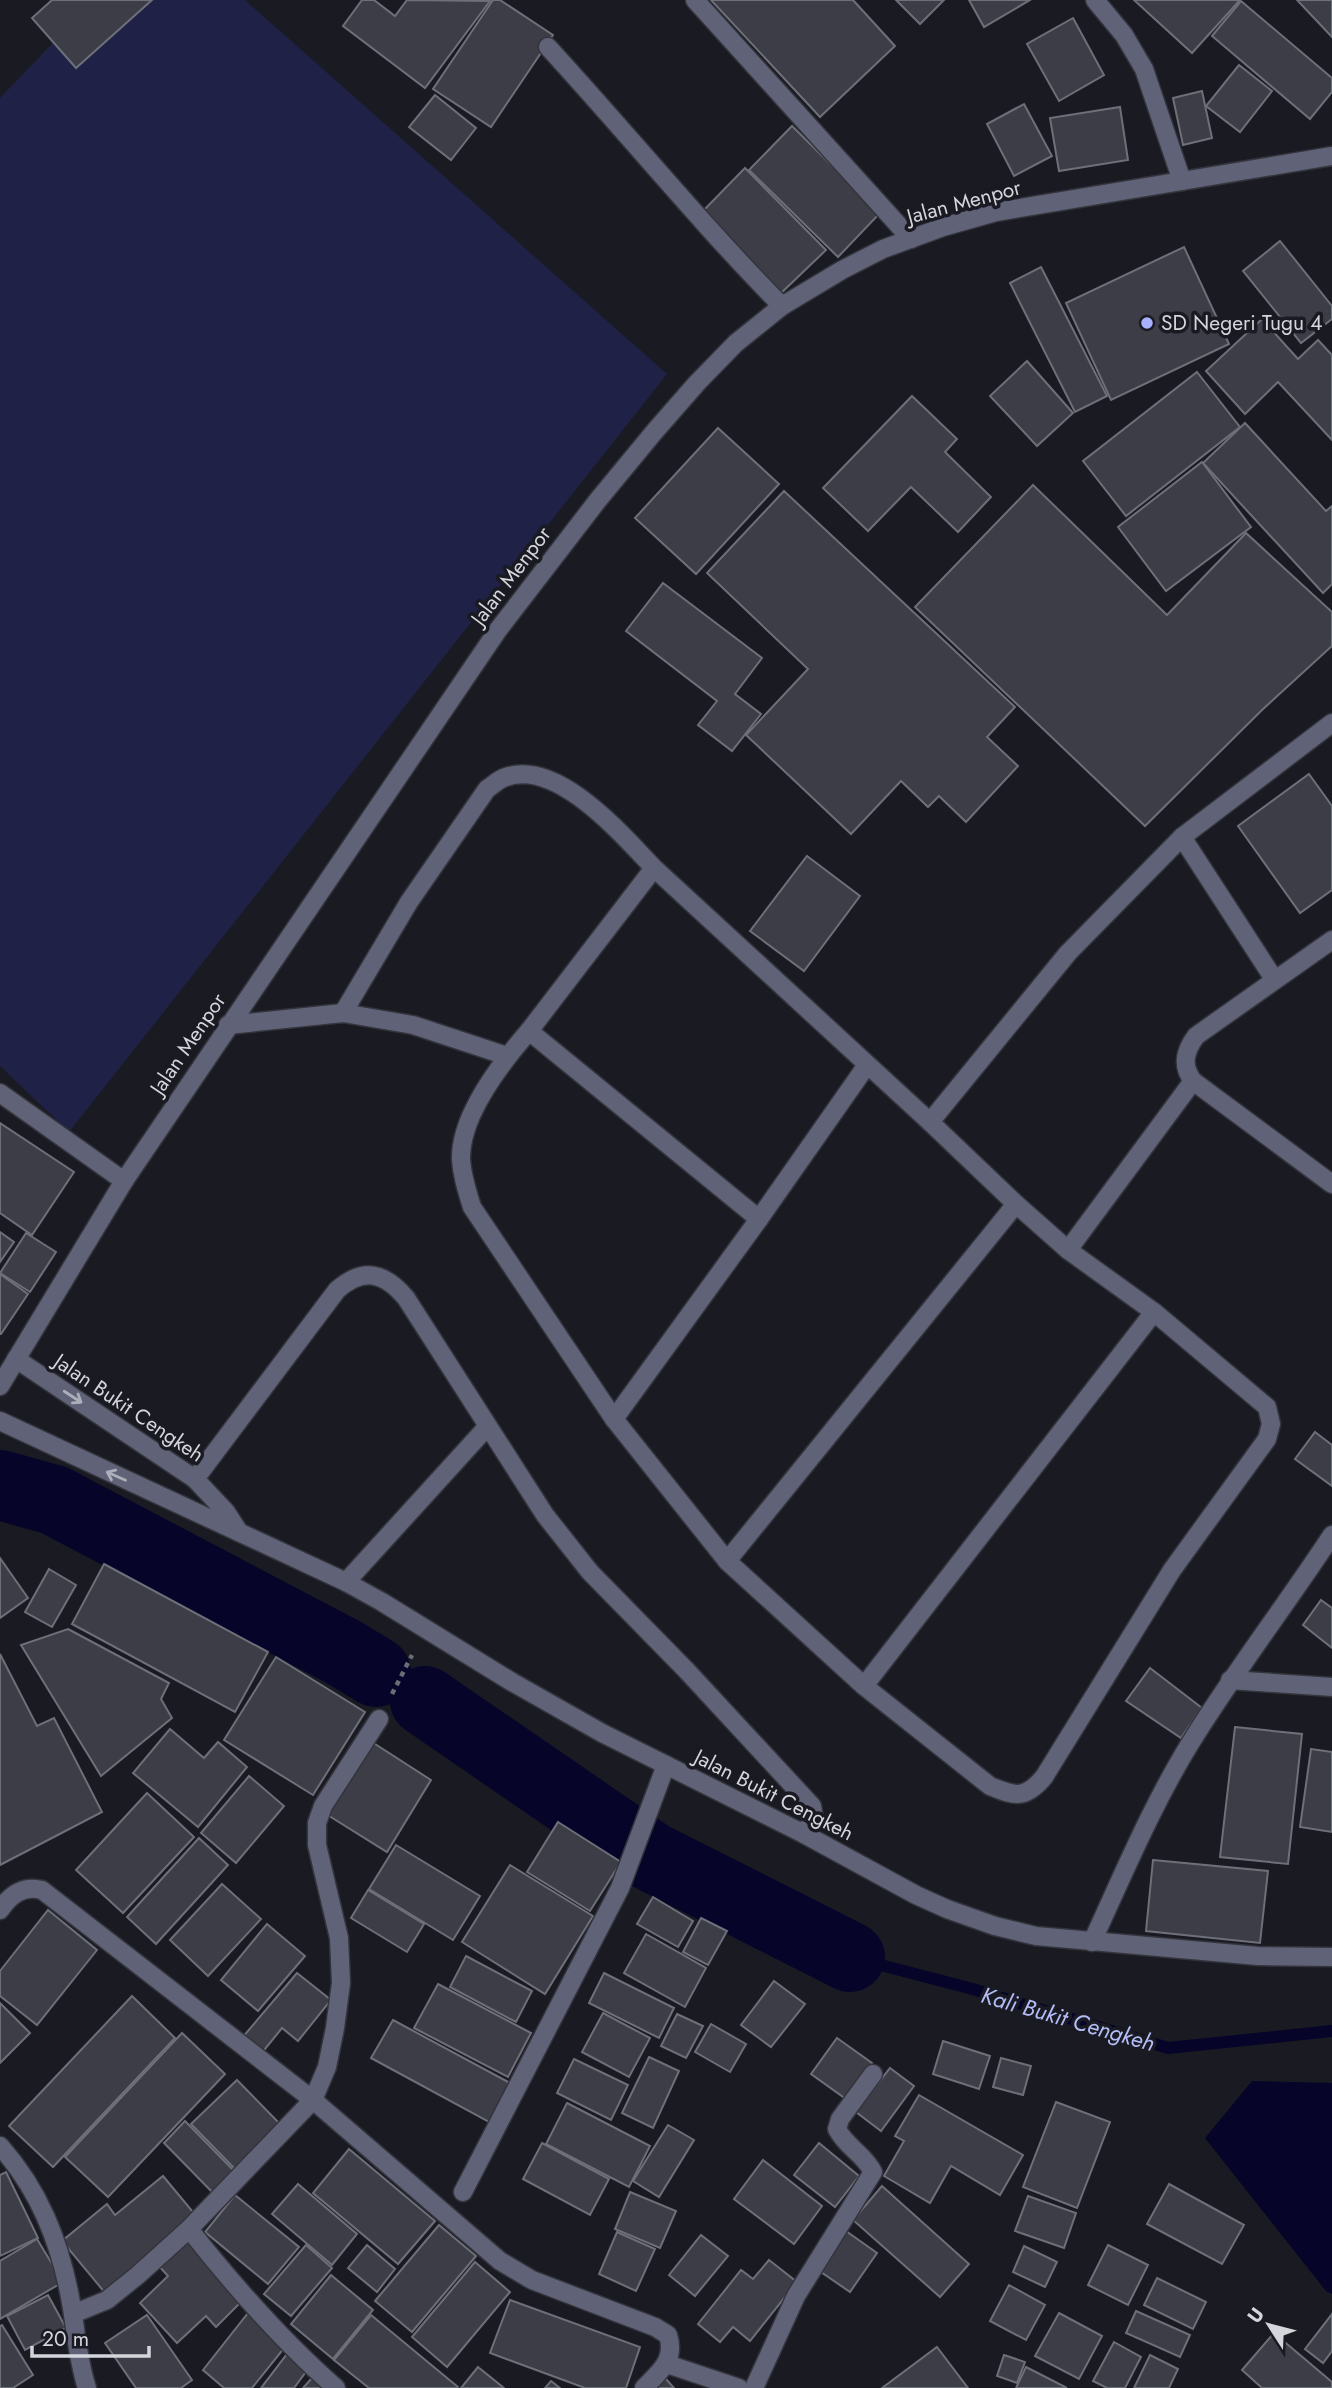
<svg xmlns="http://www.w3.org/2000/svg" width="1332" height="2388" font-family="Jost,sans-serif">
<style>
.green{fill:#1f2246}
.water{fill:#07042a}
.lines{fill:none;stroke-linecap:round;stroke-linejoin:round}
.stream{stroke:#07042a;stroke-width:12}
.river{stroke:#07042a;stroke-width:70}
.building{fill:#3c3d47;stroke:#6d6f79;stroke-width:2}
.minor-casing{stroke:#33343c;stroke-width:21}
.path{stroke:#6c6d74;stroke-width:4.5;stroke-dasharray:5 5;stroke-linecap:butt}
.minor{stroke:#606378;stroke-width:18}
.oneway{stroke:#acaeb9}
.poi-dot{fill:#a7b1fc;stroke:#191a22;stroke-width:2.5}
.labels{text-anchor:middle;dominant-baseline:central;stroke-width:7;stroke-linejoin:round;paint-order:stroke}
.street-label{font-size:21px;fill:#d5d6dc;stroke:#191a22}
.poi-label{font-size:21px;fill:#d5d6dc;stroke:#191a22;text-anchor:start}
.water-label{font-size:23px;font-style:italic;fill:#b3bcf7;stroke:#191a22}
</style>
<rect width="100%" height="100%" fill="#191a22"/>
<polygon class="green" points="94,0 245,0 667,374 69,1132 0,1066 0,98"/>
<polygon class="water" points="1252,2081 1332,2083 1332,2294 1326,2291 1205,2138"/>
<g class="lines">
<polyline class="stream" points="850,1957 969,1988 1168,2048 1332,2031"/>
<g class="river">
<polyline points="0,1485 54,1500 343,1652 376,1672"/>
<polyline points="425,1701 652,1857 850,1957"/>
</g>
</g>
<g class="building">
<polygon points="52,0 152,0 76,68 32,18"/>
<polygon points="362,0 374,0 395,16 407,0 490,1 425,88 343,26"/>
<polygon points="493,0 500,0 553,35 491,127 433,89"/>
<polygon points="711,0 853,0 895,46 820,117"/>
<polygon points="896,0 944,0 920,24"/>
<polygon points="969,0 1030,0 984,27"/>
<polygon points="1134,0 1240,0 1192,53"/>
<polygon points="1297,0 1332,0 1332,37"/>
<polygon points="1241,1 1332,78 1332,92 1310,119 1212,36"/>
<polygon points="1073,18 1104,75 1059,101 1027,44"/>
<polygon points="1239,65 1272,91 1240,132 1206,106"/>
<polygon points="1202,91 1212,138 1183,145 1173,98"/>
<polygon points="435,95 476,128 451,160 409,127"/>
<polygon points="1024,104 1052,156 1014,176 987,124"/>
<polygon points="1120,107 1128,160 1059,171 1050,118"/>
<polygon points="792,126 880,213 838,257 749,170"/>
<polygon points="745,168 826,250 778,296 699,215"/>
<polygon points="1280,241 1332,306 1332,319 1301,343 1243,271"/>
<polygon points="1184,247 1229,344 1111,400 1066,303"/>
<polygon points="1041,267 1107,396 1075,412 1010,283"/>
<polygon points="1262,319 1298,359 1318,340 1332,355 1332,440 1278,382 1245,414 1206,371"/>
<polygon points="1027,361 1073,413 1037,446 990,396"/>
<polygon points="1197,372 1240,427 1126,516 1083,461"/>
<polygon points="912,396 957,439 945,452 991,497 958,532 911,487 868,531 823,488"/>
<polygon points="1245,423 1326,511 1332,506 1332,584 1323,593 1203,463"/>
<polygon points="718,428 779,484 696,574 635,518"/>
<polygon points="1202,462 1251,527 1166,591 1118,527"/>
<polygon points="1033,485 1167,615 1246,533 1332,612 1332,646 1262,710 1145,826 915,607"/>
<polygon points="784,491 1015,707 987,737 1018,766 966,822 939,796 928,807 901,781 851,834 746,735 808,669 707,573"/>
<polygon points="663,583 762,658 735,694 761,714 732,751 698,725 717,701 626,631"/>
<polygon points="1309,774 1332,806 1332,890 1300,913 1238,826"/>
<polygon points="807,856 860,896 804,971 750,931"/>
<polygon points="0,1123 74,1172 32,1235 0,1213"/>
<polygon points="0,1232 14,1242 0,1262"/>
<polygon points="26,1233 56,1252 30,1292 0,1273"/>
<polygon points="0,1274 28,1294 1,1334 0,1334"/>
<polygon points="1315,1432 1332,1445 1332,1486 1295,1459"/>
<polygon points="0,1558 28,1598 0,1618"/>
<polygon points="104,1564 268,1652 235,1712 72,1624"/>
<polygon points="49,1569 76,1585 52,1627 25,1612"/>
<polygon points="1321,1600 1332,1608 1332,1648 1303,1625"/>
<polygon points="68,1629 169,1683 161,1699 172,1718 101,1776 21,1645"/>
<polygon points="0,1654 37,1726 54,1718 102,1812 0,1865"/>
<polygon points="276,1657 365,1712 313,1795 224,1740"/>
<polygon points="1150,1668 1202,1708 1181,1738 1126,1701"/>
<polygon points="1235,1727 1302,1734 1288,1864 1220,1857"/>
<polygon points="170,1729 204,1758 218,1742 247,1767 198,1827 133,1773"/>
<polygon points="372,1742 431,1780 387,1852 326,1814"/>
<polygon points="1311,1749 1332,1752 1332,1832 1300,1827"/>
<polygon points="249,1776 284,1806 236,1863 201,1833"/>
<polygon points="147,1793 194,1837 123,1913 76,1870"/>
<polygon points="558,1822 621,1862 590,1911 527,1872"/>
<polygon points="199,1838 228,1865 156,1944 127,1917"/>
<polygon points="396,1845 480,1896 453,1940 369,1889"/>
<polygon points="1153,1860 1268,1871 1260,1943 1146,1931"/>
<polygon points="510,1865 593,1916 545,1994 462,1942"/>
<polygon points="222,1884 261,1919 208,1976 170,1940"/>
<polygon points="368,1890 424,1924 407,1952 351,1918"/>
<polygon points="653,1897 693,1921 678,1947 637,1924"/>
<polygon points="48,1910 97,1950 37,2025 0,1996 0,1971"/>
<polygon points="701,1918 727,1931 708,1965 683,1952"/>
<polygon points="267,1924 305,1956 258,2011 221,1980"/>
<polygon points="646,1934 706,1968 685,2007 624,1973"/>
<polygon points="466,1956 532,1991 516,2022 450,1987"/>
<polygon points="297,1973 331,2000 298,2041 282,2028 261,2054 242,2038"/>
<polygon points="604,1973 674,2008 659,2038 589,2003"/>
<polygon points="774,1981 805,2004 771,2047 741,2025"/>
<polygon points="438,1984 531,2033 508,2077 414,2028"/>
<polygon points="132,1996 175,2038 53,2167 9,2126"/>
<polygon points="0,2003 30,2033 0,2063"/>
<polygon points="603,2013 650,2038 629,2077 582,2052"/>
<polygon points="677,2014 703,2026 686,2058 661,2046"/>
<polygon points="393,2020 510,2083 489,2122 371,2058"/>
<polygon points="711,2024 746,2044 730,2072 695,2052"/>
<polygon points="182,2033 225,2074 108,2197 65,2157"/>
<polygon points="837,2038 872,2063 846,2099 811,2074"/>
<polygon points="943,2041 990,2056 979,2089 933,2074"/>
<polygon points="649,2057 679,2071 653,2128 622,2113"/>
<polygon points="1001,2058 1031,2066 1023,2095 993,2087"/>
<polygon points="574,2059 628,2085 611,2120 557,2093"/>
<polygon points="890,2068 914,2086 881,2131 856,2112"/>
<polygon points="237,2080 282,2126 237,2171 191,2124"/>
<polygon points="919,2095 1023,2155 1000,2195 951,2166 930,2203 884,2176 904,2141 895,2136"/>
<polygon points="1056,2102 1110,2122 1077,2208 1023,2187"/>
<polygon points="567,2103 650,2146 629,2187 546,2144"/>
<polygon points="185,2121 238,2175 217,2197 164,2143"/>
<polygon points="668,2125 694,2140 659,2197 633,2181"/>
<polygon points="542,2143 609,2179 590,2215 523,2179"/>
<polygon points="819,2143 859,2176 835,2207 794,2175"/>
<polygon points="349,2149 435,2221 398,2264 313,2193"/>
<polygon points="763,2160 822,2206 794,2244 734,2199"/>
<polygon points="6,2172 38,2238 0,2256 0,2175"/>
<polygon points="163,2176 198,2218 106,2294 62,2241 107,2204 115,2215"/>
<polygon points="298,2184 357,2234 332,2265 272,2214"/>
<polygon points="1169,2184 1244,2225 1222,2264 1147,2224"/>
<polygon points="882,2186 969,2264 940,2297 853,2220"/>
<polygon points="630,2192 676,2211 660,2248 615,2229"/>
<polygon points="235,2195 299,2247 268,2284 205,2232"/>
<polygon points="1028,2196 1076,2213 1064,2248 1015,2231"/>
<polygon points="439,2225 476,2256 412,2332 375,2301"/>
<polygon points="846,2231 877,2253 850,2292 818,2270"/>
<polygon points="617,2232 655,2249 636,2291 599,2274"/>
<polygon points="701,2235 728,2256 695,2296 669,2275"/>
<polygon points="188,2238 242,2301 216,2327 206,2316 177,2343 140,2303 168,2276 158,2265"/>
<polygon points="37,2239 63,2282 0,2319 0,2261"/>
<polygon points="306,2245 332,2268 291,2316 264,2294"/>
<polygon points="367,2245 395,2269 377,2292 348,2268"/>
<polygon points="1108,2245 1148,2265 1128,2305 1088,2285"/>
<polygon points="1024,2246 1057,2262 1045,2287 1013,2272"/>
<polygon points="769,2260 797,2282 750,2341 733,2327 720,2342 698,2324 741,2270 753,2279"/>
<polygon points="475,2262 510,2292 447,2367 412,2337"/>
<polygon points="331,2275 373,2310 333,2359 291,2324"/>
<polygon points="1157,2278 1206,2302 1193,2329 1144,2305"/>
<polygon points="1009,2285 1045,2305 1026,2340 990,2321"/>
<polygon points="48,2295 66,2328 25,2350 7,2316"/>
<polygon points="510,2300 640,2347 626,2388 585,2388 490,2353"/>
<polygon points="1136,2311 1190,2335 1180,2357 1126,2333"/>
<polygon points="248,2313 285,2347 252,2388 224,2388 203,2370"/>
<polygon points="1059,2313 1102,2336 1079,2379 1035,2356"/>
<polygon points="1332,2314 1332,2351 1323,2363 1305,2349"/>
<polygon points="147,2315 192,2380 181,2388 136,2388 105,2343"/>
<polygon points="371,2315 458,2387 457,2388 369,2388 334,2360"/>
<polygon points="2,2325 33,2375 13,2388 0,2388 0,2326"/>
<polygon points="1274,2333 1332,2382 1332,2388 1262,2388 1242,2370"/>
<polygon points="1114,2342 1141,2357 1125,2388 1107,2388 1093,2381"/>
<polygon points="937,2347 968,2388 882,2388"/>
<polygon points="287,2354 308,2369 294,2388 261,2388"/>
<polygon points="1004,2355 1025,2362 1017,2383 997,2376"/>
<polygon points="1150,2355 1178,2369 1169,2388 1134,2388"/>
<polygon points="478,2367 504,2388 461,2388"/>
<polygon points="1026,2367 1067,2388 1016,2388"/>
<polygon points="312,2378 324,2388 303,2388"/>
<polygon points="666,2379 674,2388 655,2388"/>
<polygon points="551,2381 560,2388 545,2388"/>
</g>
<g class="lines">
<defs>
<g id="minor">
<polyline points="695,0 911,239"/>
<polyline points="1095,0 1124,35 1144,69 1182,181"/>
<path d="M548,47C627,133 700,223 782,306"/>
<polyline points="1182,837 1274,979"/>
<path d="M1332,940L1196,1036C1185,1051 1181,1065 1193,1081L1332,1184"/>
<path d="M343,1013L409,902L487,789C493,785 499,779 506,777C558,759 622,835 654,868L930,1122L1016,1204L1068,1250L1154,1312L1267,1407L1271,1424L1267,1439L1172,1570L1044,1777C1025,1800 1014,1796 990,1786L864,1686L727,1561L614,1419L472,1207C467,1191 462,1176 461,1159C460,1115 502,1062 529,1031L654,868"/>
<polyline points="228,1025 343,1013 413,1025 507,1056"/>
<polyline points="529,1031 759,1219"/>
<polyline points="0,1093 124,1181"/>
<polyline points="930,1122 1068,953 1182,837 1332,723"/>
<polyline points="1068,1250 1193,1081"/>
<polyline points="16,1359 195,1479 226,1512 239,1532"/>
<polyline points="0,1386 124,1181 498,630 598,500 655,431 697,383 736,343 782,306 842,270 883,249 943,227 996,212 1332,156"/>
<polyline points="614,1419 759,1219 867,1065"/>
<polyline points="0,1421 346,1582 382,1602 512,1682 602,1733 804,1834 916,1895 947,1909 995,1926 1036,1936 1258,1956 1332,1957"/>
<path d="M195,1479L337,1290C363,1267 384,1272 406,1298L545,1515L590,1572L687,1671L812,1806L814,1818L804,1834"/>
<polyline points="727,1561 1016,1204"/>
<polyline points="346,1582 487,1427"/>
<polyline points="1230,1680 1332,1687"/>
<polyline points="864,1686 1154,1312"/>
<path d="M0,1910C10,1895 23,1885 42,1890L313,2100L500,2261L532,2280L655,2327L668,2335C676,2360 660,2371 644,2388"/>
<path d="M1092,1942C1123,1875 1152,1805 1191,1742C1235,1671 1286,1605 1332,1535"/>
<path d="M0,2146C39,2190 59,2240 70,2297C76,2328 77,2358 87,2388"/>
<polyline points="463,2192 620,1888 666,1765"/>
<path d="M189,2229C234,2286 281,2340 336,2388"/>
<polyline points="73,2314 107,2300 138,2275 189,2229 313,2100 327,2067 335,2028 341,1983 339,1938 317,1845 317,1823 323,1806 379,1719"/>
<polyline points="667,2364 739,2388"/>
<path d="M754,2388L796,2296L873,2172C864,2154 846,2147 837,2129L840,2119L873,2074"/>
</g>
</defs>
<use href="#minor" class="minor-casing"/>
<polyline class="path" points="392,1694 412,1655"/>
<use href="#minor" class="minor"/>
</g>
<defs><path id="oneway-shaft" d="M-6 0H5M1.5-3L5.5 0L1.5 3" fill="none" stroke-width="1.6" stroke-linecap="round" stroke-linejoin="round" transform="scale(1.75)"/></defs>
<g class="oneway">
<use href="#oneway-shaft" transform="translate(73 1397) rotate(33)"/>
<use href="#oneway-shaft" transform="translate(116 1476) rotate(-156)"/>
</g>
<circle class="poi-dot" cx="1147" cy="323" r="7"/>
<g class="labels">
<g class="street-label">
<text transform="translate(964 202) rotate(-15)">Jalan Menpor</text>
<text transform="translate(511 576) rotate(-53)">Jalan Menpor</text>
<text transform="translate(188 1044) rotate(-56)">Jalan Menpor</text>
<text transform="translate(129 1408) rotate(34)">Jalan Bukit Cengkeh</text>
<text transform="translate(774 1795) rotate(27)">Jalan Bukit Cengkeh</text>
</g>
<g class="poi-label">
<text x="1161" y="323">SD Negeri Tugu 4</text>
</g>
<g class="water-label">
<text transform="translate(1068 2019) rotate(16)">Kali Bukit Cengkeh</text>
</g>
</g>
<g transform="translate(1269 2325) rotate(306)" stroke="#191a22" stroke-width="5" paint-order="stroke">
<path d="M0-5L12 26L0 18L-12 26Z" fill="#d5d6dc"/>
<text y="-10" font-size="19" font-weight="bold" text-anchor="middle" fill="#d5d6dc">U</text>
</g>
<path d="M32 2346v10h117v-10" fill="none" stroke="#d5d6dc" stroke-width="3.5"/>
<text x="42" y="2346" font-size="21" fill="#d5d6dc" stroke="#191a22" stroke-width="5" paint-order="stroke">20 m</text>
</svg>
